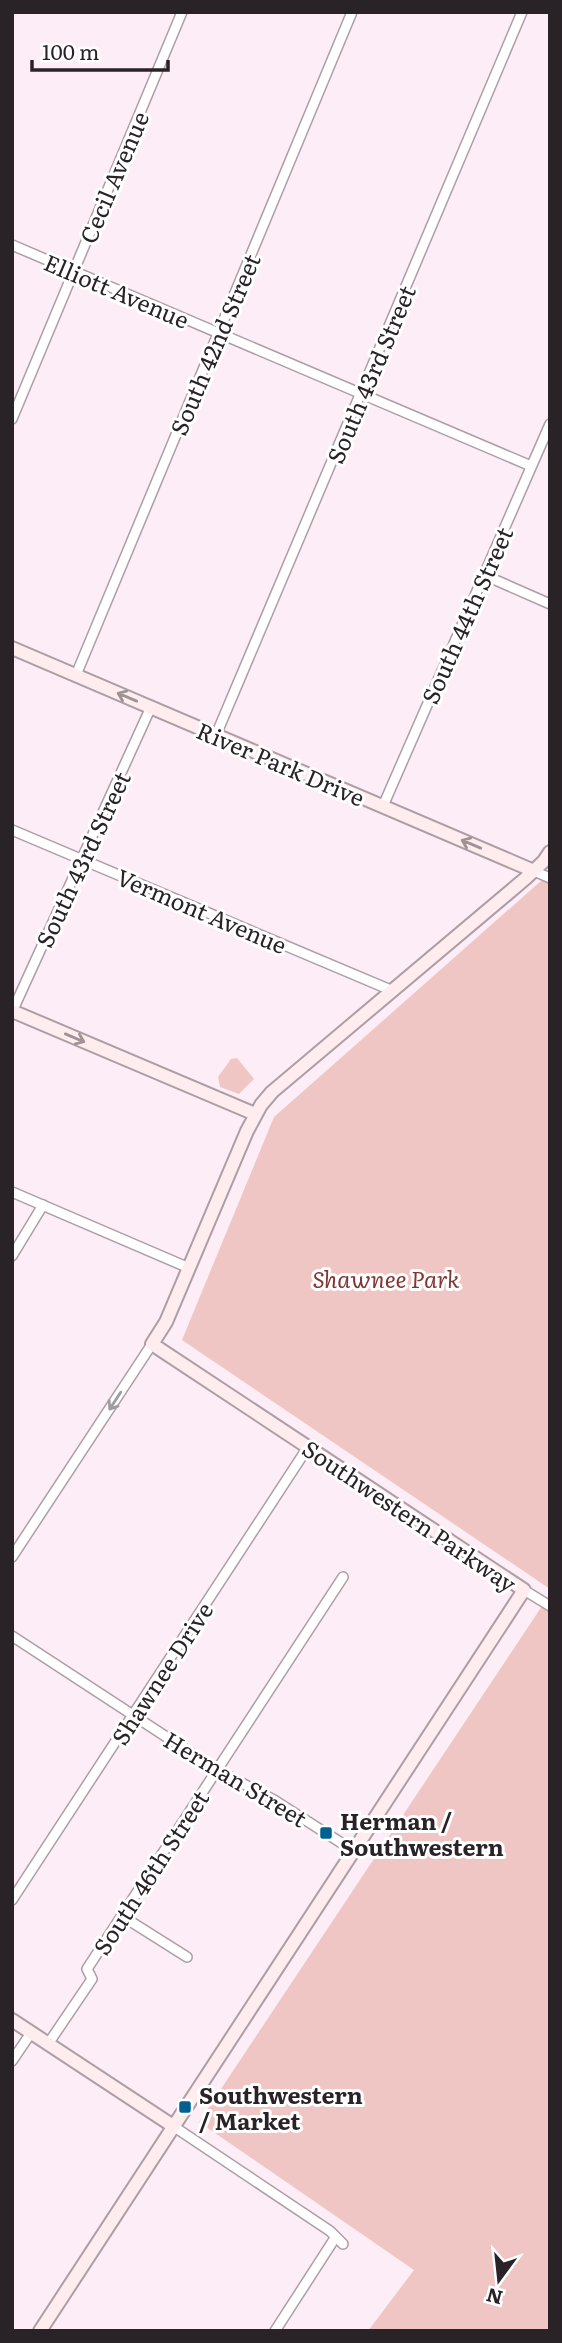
<svg xmlns="http://www.w3.org/2000/svg" width="562" height="2343" font-family="Literata,serif">
<style>
.green{fill:#efc6c3}
.lines{fill:none;stroke-linecap:round;stroke-linejoin:round}
.street-casing{stroke:#ad9ea6;stroke-width:12}
.secondary-casing{stroke:#ad9ea6;stroke-width:16}
.street{stroke:#fff;stroke-width:9}
.secondary{stroke:#feecef;stroke-width:12}
.oneway{stroke:#9e9295}
.oneway2{stroke:#9f9c9e}
.poi-dot{fill:#006090;stroke:#fff;stroke-width:2.5}
.labels{text-anchor:middle;dominant-baseline:central;stroke-width:6;stroke-linejoin:round;paint-order:stroke}
.street-label{font-size:23px;fill:#292327;stroke:#fff}
.park-label{font-size:23px;font-style:italic;fill:#813735;stroke:#fff}
.poi-label{font-size:23px;font-weight:bold;fill:#292327;stroke:#fff;text-anchor:start}
</style>
<rect width="100%" height="100%" fill="#fdedf6"/>
<g class="green">
<polygon points="550,873 550,1589 182,1340 274,1117"/>
<polygon points="237,1058 254,1079 239,1094 220,1087 218,1077 231,1059"/>
<polygon points="550,1594 550,2331 368,2331 414,2270 199,2122"/>
</g>
<g class="lines">
<defs>
<g id="street">
<polyline points="12,245 531,466"/>
<polyline points="12,419 182,12"/>
<polyline points="484,575 550,604"/>
<polyline points="76,675 352,12"/>
<polyline points="216,735 522,12"/>
<polyline points="383,806 550,424"/>
<polyline points="12,830 393,991"/>
<polyline points="534,871 550,878"/>
<polyline points="12,1012 151,707"/>
<polyline points="12,1192 189,1268"/>
<polyline points="12,1256 43,1205"/>
<polyline points="12,1557 152,1344"/>
<polyline points="524,1590 550,1606"/>
<polyline points="12,1636 217,1770 274,1800 354,1851"/>
<polyline points="12,1900 308,1447"/>
<polyline points="122,1916 187,1957"/>
<polyline points="48,2044 92,1979 87,1969 343,1577"/>
<polyline points="12,2061 31,2033"/>
<polyline points="173,2126 330,2231 343,2244"/>
<polyline points="275,2331 335,2238"/>
</g>
<g id="secondary">
<polyline points="12,648 534,871"/>
<polyline points="12,1011 255,1114"/>
<polyline points="12,2020 173,2126"/>
<polyline points="40,2331 524,1590 152,1344 166,1322 247,1131 261,1105 272,1092 526,878 544,861 550,852"/>
</g>
</defs>
<use href="#street" class="street-casing"/>
<use href="#secondary" class="secondary-casing"/>
<use href="#street" class="street"/>
<use href="#secondary" class="secondary"/>
</g>
<defs><path id="oneway-shaft" d="M-6 0H5M1.5-3L5.5 0L1.5 3" fill="none" stroke-width="1.6" stroke-linecap="round" stroke-linejoin="round" transform="scale(1.75)"/></defs>
<g class="oneway">
<use href="#oneway-shaft" transform="translate(127 697) rotate(-157)"/>
<use href="#oneway-shaft" transform="translate(471 844) rotate(-157)"/>
<use href="#oneway-shaft" transform="translate(75 1038) rotate(23)"/>
</g>
<use class="oneway2" href="#oneway-shaft" transform="translate(115 1401) rotate(123)"/>
<g class="poi-dot">
<rect x="319" y="1826" width="14" height="14" rx="3.5"/>
<rect x="178" y="2100" width="14" height="14" rx="3.5"/>
</g>
<g class="labels">
<g class="street-label">
<text transform="translate(113 177) rotate(-67)">Cecil Avenue</text>
<text transform="translate(117 290) rotate(23)">Elliott Avenue</text>
<text transform="translate(214 344) rotate(-67)">South 42nd Street</text>
<text transform="translate(370 374) rotate(-67)">South 43rd Street</text>
<text transform="translate(466 615) rotate(-66)">South 44th Street</text>
<text transform="translate(281 763) rotate(23)">River Park Drive</text>
<text transform="translate(82 859) rotate(-65)">South 43rd Street</text>
<text transform="translate(202 910) rotate(23)">Vermont Avenue</text>
<text transform="translate(410 1515) rotate(34)">Southwestern Parkway</text>
<text transform="translate(161 1673) rotate(-57)">Shawnee Drive</text>
<text transform="translate(236 1778) rotate(31)">Herman Street</text>
<text transform="translate(150 1872) rotate(-57)">South 46th Street</text>
</g>
<g class="park-label">
<text x="386" y="1278">Shawnee Park</text>
</g>
<g class="poi-label">
<text x="340" y="1820">Herman /<tspan x="340" dy="26">Southwestern</tspan></text>
<text x="199" y="2094">Southwestern<tspan x="199" dy="26">/ Market</tspan></text>
</g>
</g>
<rect width="562" height="2343" fill="none" stroke="#292327" stroke-width="28"/>
<g transform="translate(499 2280) rotate(195)" stroke="#ffffff" stroke-width="5" paint-order="stroke">
<path d="M0-5L12 26L0 18L-12 26Z" fill="#292327"/>
<text y="-10" font-size="19" font-weight="bold" text-anchor="middle" fill="#292327">N</text>
</g>
<path d="M32 60v10h136v-10" fill="none" stroke="#292327" stroke-width="3.5"/>
<text x="42" y="60" font-size="21" fill="#292327" stroke="#ffffff" stroke-width="5" paint-order="stroke">100 m</text>
</svg>
